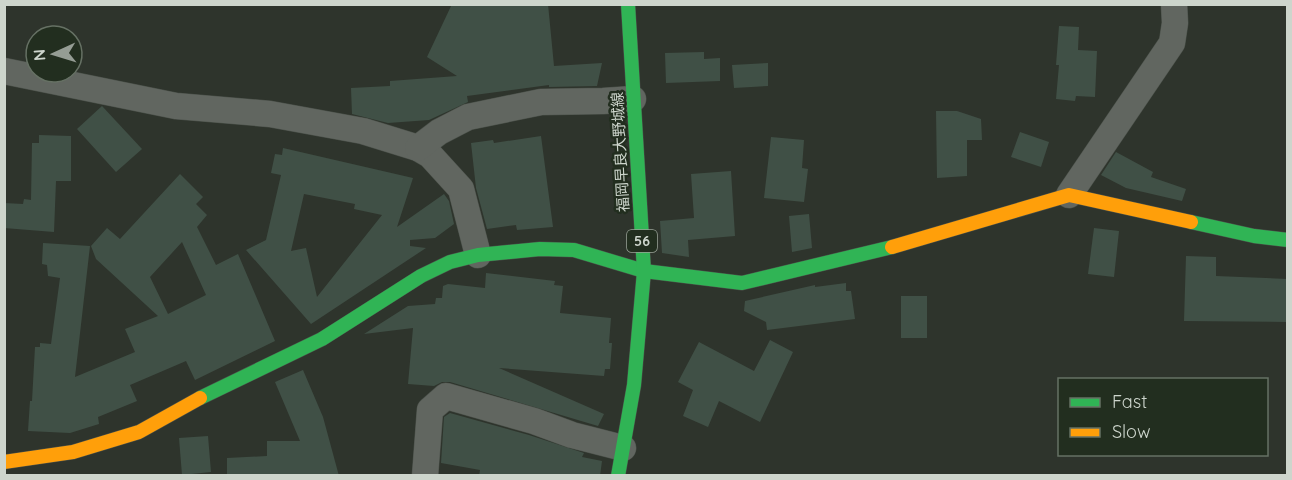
<svg xmlns="http://www.w3.org/2000/svg" width="1292" height="480" font-family="Quicksand,'Noto Sans JP',sans-serif">
<style>
.building{fill:#405046;fill-rule:evenodd}
.lines{fill:none;stroke-linecap:round;stroke-linejoin:round}
.street-casing{stroke:#4a5049;stroke-width:27}
.fast-casing{stroke:#4a5049;stroke-width:15}
.slow-casing{stroke:#4a5049;stroke-width:15}
.street{stroke:#616660;stroke-width:26}
.fast{stroke:#30b455;stroke-width:14}
.slow{stroke:#ff9f0a;stroke-width:14}
.labels{text-anchor:middle;dominant-baseline:central;stroke-width:5;stroke-linejoin:round;paint-order:stroke}
.shield{fill:#222e1f;stroke:#9aa398;stroke-width:1.5}
.shield-label{font-size:14px;font-weight:bold;fill:#cdd5cc}
.street-label{font-size:15px;fill:#cdd5cc;stroke:#222e1f}
</style>
<rect width="100%" height="100%" fill="#2e342c"/>
<g class="building">
<polygon points="452,4 548,4 554,66 602,63 597,86 549,87 549,85 467,96 468,102 429,120 388,123 352,114 351,88 390,86 390,81 457,76 427,57"/>
<polygon points="1059,26 1079,27 1078,50 1097,51 1095,97 1076,96 1075,101 1056,99 1059,65 1056,65"/>
<polygon points="704,52 704,59 720,58 720,81 666,83 665,53"/>
<polygon points="768,63 768,86 734,88 732,65"/>
<polygon points="102,106 142,149 116,172 77,129"/>
<polygon points="936,111 957,111 981,119 982,140 967,140 967,176 937,178"/>
<polygon points="1020,132 1049,142 1041,167 1011,157"/>
<polygon points="39,135 71,136 71,181 56,181 54,232 4,228 4,203 23,204 24,199 31,200 32,143 39,143"/>
<polygon points="541,136 553,227 517,230 516,225 487,229 476,188 471,143 493,140 494,143"/>
<polygon points="771,137 804,140 802,168 808,169 804,202 764,198"/>
<path d="M283,148L413,178L397,227L444,194L449,201L454,224L435,238L410,240V246L426,248L311,324L246,250L266,240L281,175L271,173L275,154L282,155ZM304,194L355,204L354,209L382,215L317,297L306,248L291,251Z"/>
<polygon points="1116,152 1153,172 1151,177 1186,189 1182,201 1126,188 1101,175"/>
<polygon points="731,171 735,236 688,240 689,257 662,253 660,221 694,218 691,174"/>
<path d="M180,174L203,197L196,204L207,215L197,227L216,265L238,254L275,341L195,380L186,361L130,385L137,401L98,417L99,424L70,433L28,431L30,401H32L35,347H40V343L51,344L60,278L48,276L47,265L42,264L43,243L90,246L75,377L135,352L125,329L158,316L96,259L91,246L107,228L120,239ZM182,242L206,295L168,314L150,277Z"/>
<polygon points="809,214 812,248 792,252 789,216"/>
<polygon points="1094,228 1119,231 1114,277 1088,274"/>
<polygon points="1186,256 1216,257 1216,276 1287,279 1287,322 1184,321"/>
<polygon points="486,273 555,281 554,285 563,286 560,313 611,318 609,343 612,343 610,369 605,369 604,376 499,368 604,414 598,426 450,382 442,382 434,386 408,384 413,328 364,334 408,306 435,304 436,298 442,298 443,286 448,284 485,288"/>
<polygon points="846,283 846,291 851,291 855,319 767,330 766,322 744,311 745,301 815,285 815,287"/>
<rect x="901" y="296" width="26" height="42"/>
<polygon points="770,340 793,352 760,422 719,401 708,427 683,416 693,390 678,382 699,342 754,371"/>
<polygon points="303,370 323,417 339,476 227,476 227,458 267,456 267,441 300,441 275,382"/>
<polygon points="450,413 529,435 584,453 582,457 602,461 600,476 479,476 480,470 441,463 444,417"/>
<polygon points="208,436 211,472 182,475 179,438"/>
</g>
<g class="lines">
<defs>
<g id="street">
<polyline points="4,71 176,106 270,114 363,131 418,148 430,155 461,189 478,255"/>
<polyline points="418,148 439,132 468,117 541,102 603,101 633,99"/>
<polyline points="1069,195 1172,43 1175,23 1174,4"/>
<polyline points="425,476 430,410 446,396 534,421 572,435 623,448"/>
</g>
<g id="fast">
<polyline points="1191,222 1254,236 1288,240"/>
<polyline points="200,398 322,339 421,276 450,262 478,255 540,249 574,250 644,271 742,283 892,247"/>
<polyline points="618,476 634,385 644,271 628,4"/>
</g>
<g id="slow">
<polyline points="892,247 1069,195 1191,222"/>
<polyline points="4,462 73,452 139,432 200,398"/>
</g>
</defs>
<use href="#street" class="street-casing"/>
<use href="#fast" class="fast-casing"/>
<use href="#slow" class="slow-casing"/>
<use href="#street" class="street"/>
<use href="#fast" class="fast"/>
<use href="#slow" class="slow"/>
</g>
<g class="labels">
<rect class="shield" x="627" y="230" width="30" height="22" rx="4.5"/>
<g class="shield-label">
<text x="642" y="241">56</text>
</g>
<g class="street-label">
<text transform="translate(620 152) rotate(-93)">福岡早良大野城線</text>
</g>
</g>
<rect width="1292" height="480" fill="none" stroke="#cdd5cc" stroke-width="12"/>
<rect x="1058" y="378" width="210" height="78" fill="#222e1f" stroke="#667164" stroke-width="1.5"/>
<rect x="1070" y="398" width="30" height="9" fill="#30b455" stroke="#667164" stroke-width="1.5"/>
<text x="1112" y="408" font-size="18" fill="#cdd5cc">Fast</text>
<rect x="1070" y="428" width="30" height="9" fill="#ff9f0a" stroke="#667164" stroke-width="1.5"/>
<text x="1112" y="438" font-size="18" fill="#cdd5cc">Slow</text>
<g transform="translate(54 54) rotate(266)"><circle r="28" fill="#222e1f" stroke="#667164" stroke-width="1.5"/>
<path d="M0-4.5L10 22L0 15L-10 22Z" fill="#959d94"/>
<text y="-9" font-size="16" font-weight="bold" text-anchor="middle" fill="#cdd5cc">N</text>
</g>
</svg>
